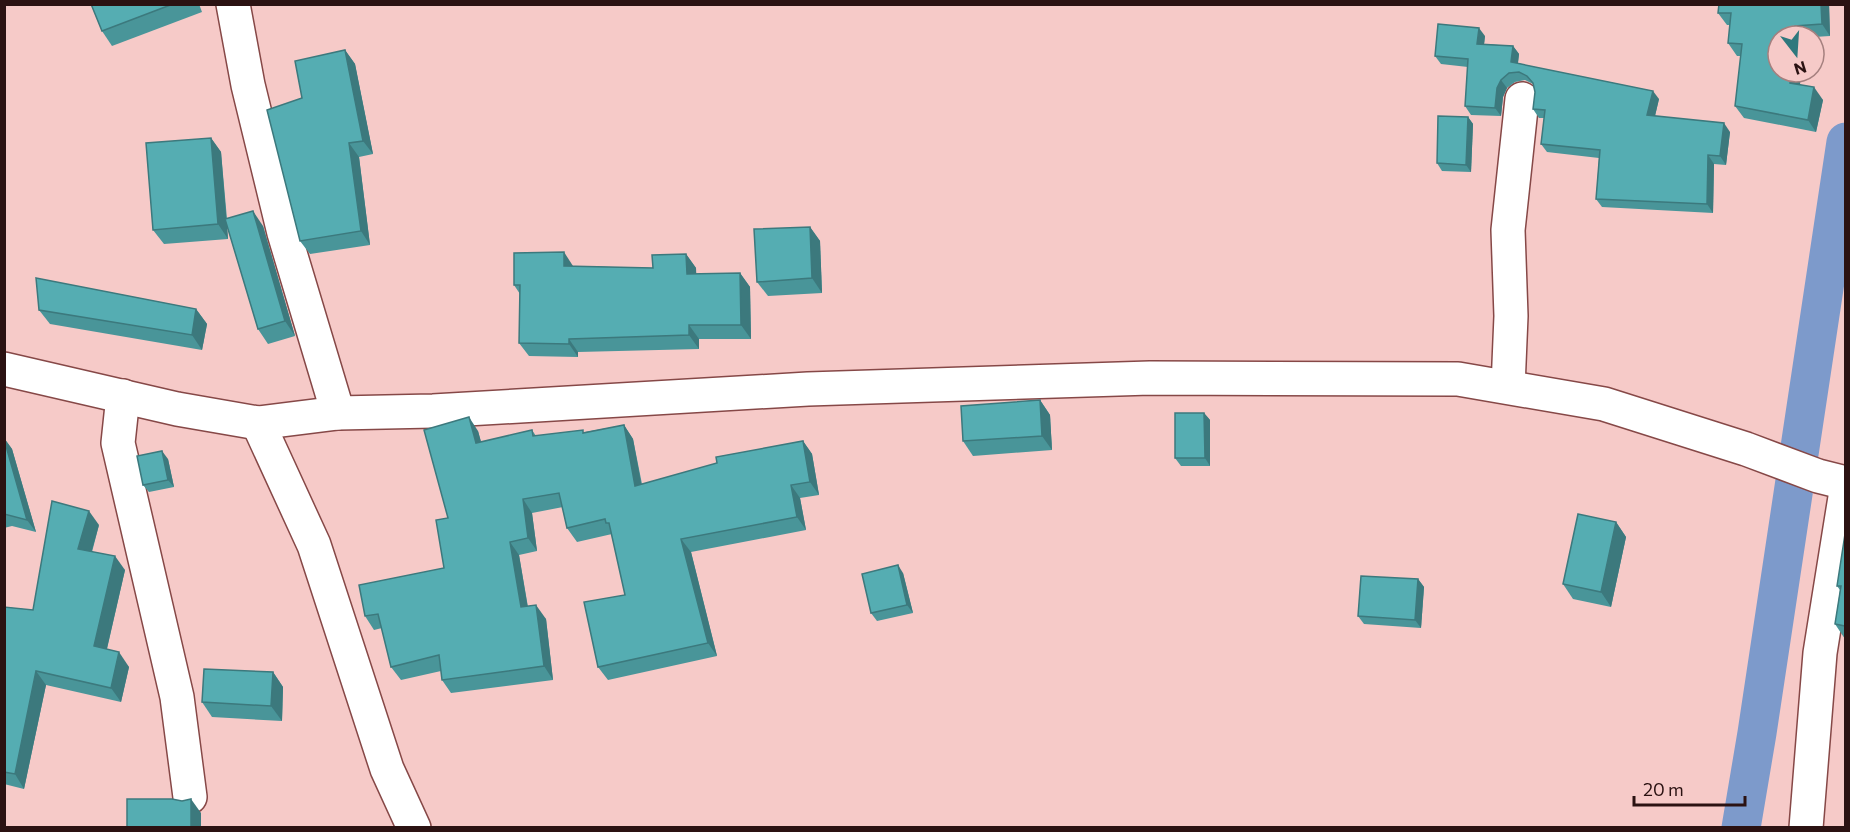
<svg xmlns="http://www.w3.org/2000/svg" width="1850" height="832" font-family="Commissioner,sans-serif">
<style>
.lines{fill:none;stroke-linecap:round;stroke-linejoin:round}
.canal{stroke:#7d9acb;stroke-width:39}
.minor-casing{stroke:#864847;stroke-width:36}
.minor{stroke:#fff;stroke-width:33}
.wall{fill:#499599}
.shaded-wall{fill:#3c797d}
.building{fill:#55adb2;stroke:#3c797d;stroke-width:1.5}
</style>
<rect width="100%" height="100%" fill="#f6cac8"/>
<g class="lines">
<polyline class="canal" points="1741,828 1757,733 1846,142"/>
<defs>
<g id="minor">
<polyline points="233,4 248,85 284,233 338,413"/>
<polyline points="4,369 177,409 258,423 338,413 433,411 808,389 1150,378 1458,379 1604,404 1746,449 1818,476 1846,483"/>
<polyline points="1508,387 1511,316 1508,230 1522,99"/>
<polyline points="123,396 118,443 177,697 190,797"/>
<polyline points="258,423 314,545 387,769 414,828"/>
<polyline points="1806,828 1820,653 1846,491"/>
</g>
</defs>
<use href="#minor" class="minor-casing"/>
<use href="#minor" class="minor"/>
</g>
<g class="wall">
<polygon points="91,4 199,4 202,12 112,46 102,31"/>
<polygon points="1719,4 1829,4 1830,36 1814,37 1814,36 1778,36 1778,72 1801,72 1800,85 1823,100 1816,132 1744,118 1735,106 1741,56 1737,56 1728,43 1730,25 1727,25 1718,13"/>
<polygon points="1485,36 1484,44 1513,46 1519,54 1518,63 1659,99 1655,116 1730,132 1726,165 1714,164 1713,213 1602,207 1596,199 1599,158 1547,152 1541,144 1544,118 1539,118 1533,109 1535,92 1533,84 1525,80 1515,82 1507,88 1503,97 1501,116 1471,115 1465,106 1468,67 1441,64 1435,56"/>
<polygon points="345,50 355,64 373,154 359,157 370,245 310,254 300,241 302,98"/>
<polygon points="1468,117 1473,124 1471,172 1442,171 1437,163"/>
<polygon points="211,138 221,152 227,219 263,226 295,336 268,344 258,329 227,226 228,239 164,244 153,230"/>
<polygon points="810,227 820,241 822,293 768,296 757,282"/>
<polygon points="686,254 696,268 696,274 740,273 750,287 751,339 699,339 699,349 578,352 578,357 529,356 519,343 520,294 514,285 573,266 653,268"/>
<polygon points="196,309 207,324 202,350 50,324 39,310"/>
<polygon points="1040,400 1050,415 1052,450 973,456 963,441"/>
<polygon points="1204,413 1210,420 1210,466 1181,466 1175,458"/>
<polygon points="624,425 633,439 642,484 803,441 812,454 819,495 800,498 806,530 691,552 717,656 608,680 598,667 625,595 612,534 577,542 567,528 563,507 532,513 537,551 519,555 528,607 546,619 553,680 451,693 442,680 441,671 401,680 391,667 382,628 374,630 365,616 444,568 448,518 478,431 481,442 532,430 536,436 585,432"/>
<polygon points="4,438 12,449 36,532 12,526 4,528"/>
<polygon points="168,459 174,487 149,492 143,485"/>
<polygon points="1616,522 1626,537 1611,607 1573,599 1563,584"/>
<polygon points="99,525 92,552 125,570 107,649 129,667 121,702 46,685 24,789 4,784 4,607 33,610"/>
<polygon points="1845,534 1845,639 1835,624 1840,590 1837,586"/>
<polygon points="903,573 913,613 877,621 871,613"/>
<polygon points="1418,579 1424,587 1421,628 1364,624 1358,616"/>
<polygon points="273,672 283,687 282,721 212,717 202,702"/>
</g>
<g class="shaded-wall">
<polygon points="1821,4 1829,4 1830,36 1822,24"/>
<polygon points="1795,26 1802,36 1794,36"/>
<polygon points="1479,28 1485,36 1483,53 1477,44"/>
<polygon points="1513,46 1519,54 1517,70 1511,62"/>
<polygon points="345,50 355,64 373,154 363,141"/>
<polygon points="1791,72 1801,72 1799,95 1790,83"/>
<polygon points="1501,80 1507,88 1503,97 1501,116 1495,108 1497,88"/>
<polygon points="1814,87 1823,100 1816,132 1808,120"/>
<polygon points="1653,91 1659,99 1653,124 1647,115"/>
<polygon points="1468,117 1473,124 1471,172 1466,165"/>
<polygon points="1724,123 1730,132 1726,165 1720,156"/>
<polygon points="211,138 221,152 228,239 218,224"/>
<polygon points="349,143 359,157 370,245 361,231"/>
<polygon points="1708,155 1714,164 1713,213 1707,204"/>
<polygon points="253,211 263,226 295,336 285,321"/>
<polygon points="810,227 820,241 822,293 812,278"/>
<polygon points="564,252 573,266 564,266"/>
<polygon points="686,254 696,268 697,288 687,274"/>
<polygon points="740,273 750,287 751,339 741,325"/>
<polygon points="196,309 207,324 202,350 192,335"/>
<polygon points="689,325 699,339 699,349 689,335"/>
<polygon points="569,339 578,352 578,357 569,344"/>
<polygon points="1040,400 1050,415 1052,450 1042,436"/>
<polygon points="1204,413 1210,420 1210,466 1205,458"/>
<polygon points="469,417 478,431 485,456 476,443"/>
<polygon points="624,425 633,439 644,499 635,486"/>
<polygon points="4,438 12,449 36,532 27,520"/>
<polygon points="803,441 812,454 819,495 810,482"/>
<polygon points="162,451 168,459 174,487 168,480"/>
<polygon points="791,485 800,498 806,530 797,517"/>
<polygon points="523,499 532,513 537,551 528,538"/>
<polygon points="89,511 99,525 88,564 78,549"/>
<polygon points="1616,522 1626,537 1611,607 1601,592"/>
<polygon points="681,539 691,552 717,656 708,643"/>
<polygon points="510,542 519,555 530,621 521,607"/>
<polygon points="115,556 125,570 104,661 94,646"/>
<polygon points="898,565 903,573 913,613 907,605"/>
<polygon points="1418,579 1424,587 1421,628 1415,620"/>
<polygon points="536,605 546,619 553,680 544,666"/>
<polygon points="119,652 129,667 121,702 111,688"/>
<polygon points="36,671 46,685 24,789 15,774"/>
<polygon points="273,672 283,687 282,721 271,706"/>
<polygon points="191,799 201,813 201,828 191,828"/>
</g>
<g class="building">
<polygon points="91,4 173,4 102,31"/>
<polygon points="1719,4 1821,4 1822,24 1795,26 1794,36 1778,36 1778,72 1791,72 1790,83 1814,87 1808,120 1735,106 1742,44 1728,43 1731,13 1718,13"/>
<polygon points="1438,24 1479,28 1477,44 1513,46 1511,62 1653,91 1647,115 1724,123 1720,156 1708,155 1707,204 1596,199 1600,150 1541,144 1545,110 1533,109 1535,92 1533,83 1527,76 1519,72 1509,73 1501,80 1497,88 1495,108 1465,106 1468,59 1435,56"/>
<polygon points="345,50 363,141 349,143 361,231 300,241 267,110 302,98 295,61"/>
<polygon points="1438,116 1468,117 1466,165 1437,163"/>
<polygon points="211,138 218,224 153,230 146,143"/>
<polygon points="253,211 285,321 258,329 225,219"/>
<polygon points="810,227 812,278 757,282 754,229"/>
<polygon points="564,252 564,266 653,268 652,255 686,254 687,274 740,273 741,325 689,325 689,335 569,339 569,344 519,343 520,285 514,285 514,253"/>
<polygon points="36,278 196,309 192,335 39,310"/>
<polygon points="1040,400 1042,436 963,441 961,406"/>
<polygon points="1175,413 1204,413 1205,458 1175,458"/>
<polygon points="469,417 476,443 532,430 533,436 583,430 583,433 624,425 635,486 717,463 716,457 803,441 810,482 791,485 797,517 681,539 708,643 598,667 584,602 625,595 609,523 606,523 605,519 567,528 559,493 523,499 528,538 510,542 521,607 536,605 544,666 442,680 439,655 391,667 378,614 365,616 359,585 444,568 436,520 448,518 424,430"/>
<polygon points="4,439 27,520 4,514"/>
<polygon points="162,451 168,480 143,485 137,456"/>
<polygon points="52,501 89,511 78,549 115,556 94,646 119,652 111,688 36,671 15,774 4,772 4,607 33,610"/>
<polygon points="1578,514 1616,522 1601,592 1563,584"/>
<polygon points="1845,534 1845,626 1835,624 1841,586 1837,586"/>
<polygon points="898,565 907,605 871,613 862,574"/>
<polygon points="1361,576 1418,579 1415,620 1358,616"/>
<polygon points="204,669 273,672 271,706 202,702"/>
<polygon points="127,799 172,799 182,801 191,799 191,828 127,828"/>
</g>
<rect width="1850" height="832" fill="none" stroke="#2b1212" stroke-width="12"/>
<g transform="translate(1796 54) rotate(163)"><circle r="28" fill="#f6cac8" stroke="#a5807f" stroke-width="1.5"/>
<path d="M0-4.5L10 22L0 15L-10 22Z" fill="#2e787d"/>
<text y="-9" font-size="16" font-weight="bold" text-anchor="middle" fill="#2b1212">N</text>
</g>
<path d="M1634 796v9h111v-9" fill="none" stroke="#2b1212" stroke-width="3"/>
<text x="1643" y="796" font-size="18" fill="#2b1212" stroke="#f6cac8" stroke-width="4.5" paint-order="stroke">20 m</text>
</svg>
